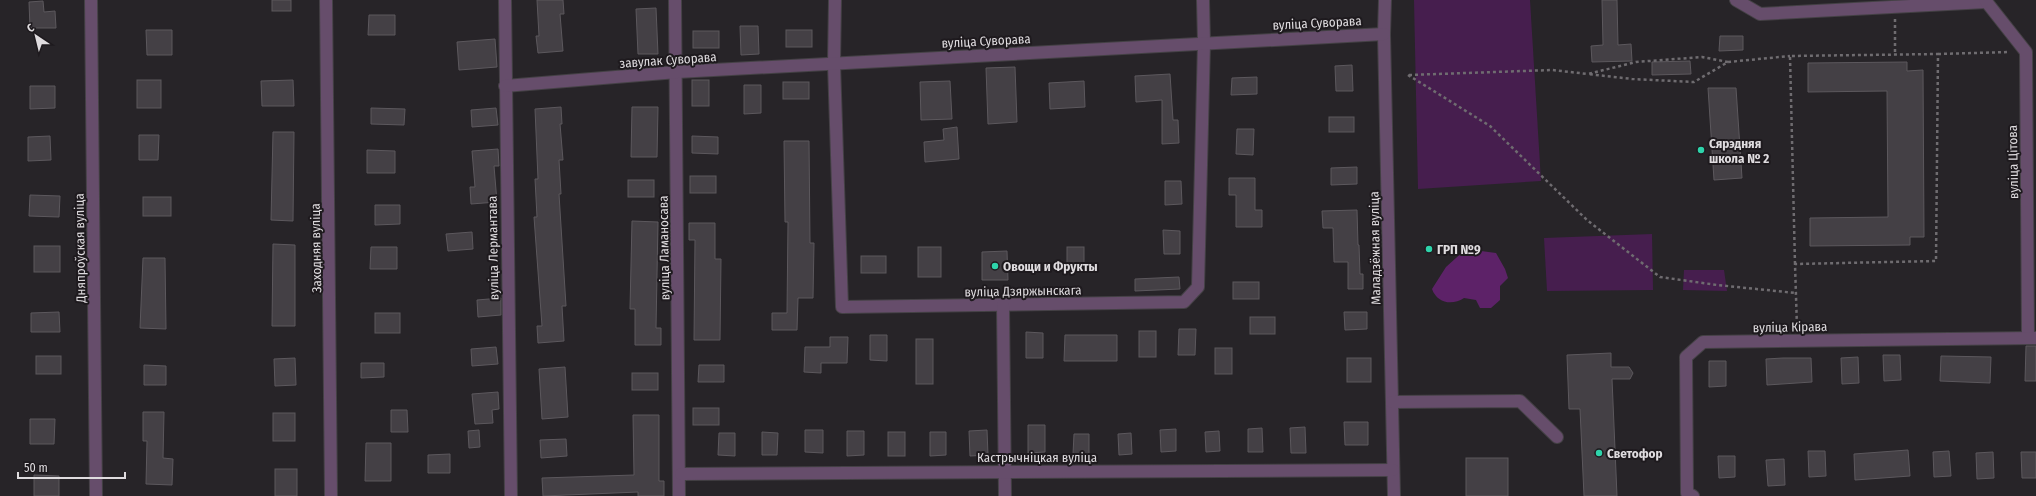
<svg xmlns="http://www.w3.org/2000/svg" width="2036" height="496" font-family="'Fira Sans Condensed',sans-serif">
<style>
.green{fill:#461e4e}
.water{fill:#5d2268}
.building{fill:#444045;stroke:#5c585d}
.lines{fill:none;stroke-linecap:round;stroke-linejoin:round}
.minor-casing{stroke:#444145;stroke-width:14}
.path{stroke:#6f6c70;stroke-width:2.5;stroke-dasharray:3 3;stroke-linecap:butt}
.minor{stroke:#664d6b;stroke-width:12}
.poi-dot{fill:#2ed4ab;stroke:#1e1a1e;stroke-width:1.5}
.labels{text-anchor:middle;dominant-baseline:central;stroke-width:4;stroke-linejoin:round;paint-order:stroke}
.street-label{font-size:13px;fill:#dfdcdf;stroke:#1e1a1e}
.poi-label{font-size:13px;font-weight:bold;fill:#dfdcdf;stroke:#1e1a1e;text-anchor:start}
</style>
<rect width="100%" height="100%" fill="#272428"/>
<g class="green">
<polygon points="1414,0 1530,0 1541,181 1418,189"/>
<polygon points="1652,234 1653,290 1547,291 1544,238"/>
<polygon points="1684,270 1724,270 1727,291 1683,290"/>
</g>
<path class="water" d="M1466,249L1496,253L1505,269L1508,278L1500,286V300L1491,308H1480L1476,300L1464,298C1452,306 1437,303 1432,289L1446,267Z"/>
<g class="building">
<rect x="272" y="0" width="19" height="11"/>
<polygon points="537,0 563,0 564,14 560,14 563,51 538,53 536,36 539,36"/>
<polygon points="1602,0 1617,0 1618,45 1631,44 1632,61 1592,62 1591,46 1603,45"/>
<polygon points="43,1 44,12 55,11 56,28 30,28 29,2"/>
<polygon points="656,8 658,54 638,54 636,9"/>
<polygon points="369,15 395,15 395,35 368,35"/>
<polygon points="740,26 758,26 759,54 741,55"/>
<polygon points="146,30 172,30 172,55 147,55"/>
<rect x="786" y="30" width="26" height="17"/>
<rect x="693" y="31" width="26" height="17"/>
<polygon points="1720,36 1743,36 1743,50 1719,51"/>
<polygon points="495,39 497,67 459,70 457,42"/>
<polygon points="1690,61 1691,74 1652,75 1652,62"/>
<polygon points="1907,62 1907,71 1923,70 1924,237 1910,237 1910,245 1810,246 1810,218 1888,217 1887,91 1808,92 1808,63"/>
<polygon points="1352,65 1353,91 1336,91 1335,66"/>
<polygon points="1015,67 1017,122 988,124 986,68"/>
<polygon points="1170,74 1173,120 1178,120 1179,143 1162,144 1162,100 1136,102 1135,76"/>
<polygon points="1257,77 1257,94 1231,95 1232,78"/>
<rect x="137" y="80" width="24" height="28"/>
<polygon points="293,80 294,106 262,106 261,81"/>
<rect x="692" y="80" width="17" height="26"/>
<polygon points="950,81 952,119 921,120 920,82"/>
<polygon points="1084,81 1085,107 1050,109 1049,83"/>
<rect x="783" y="82" width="26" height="17"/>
<polygon points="744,85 761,85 761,113 744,114"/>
<polygon points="30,86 55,86 55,108 30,109"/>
<polygon points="1708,88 1736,88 1742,178 1714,180"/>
<polygon points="561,107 562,124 560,124 563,160 559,160 561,194 559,194 566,306 562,306 564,341 538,343 537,326 542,326 534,217 537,217 535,179 538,179 535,109"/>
<polygon points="632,107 658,107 657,157 631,157"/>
<polygon points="371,108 405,109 404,125 371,124"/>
<polygon points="496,108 498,125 472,127 471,110"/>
<rect x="1329" y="117" width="25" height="15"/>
<polygon points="957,127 959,159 925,162 924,142 944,140 943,129"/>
<polygon points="1237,129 1254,129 1253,155 1236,154"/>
<polygon points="273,132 294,132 293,221 271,220"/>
<polygon points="139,135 159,135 158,160 139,160"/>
<polygon points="50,136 51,160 28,161 28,137"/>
<polygon points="692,136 718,137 718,154 692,153"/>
<polygon points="784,141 809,141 810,243 814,243 813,298 798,298 797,330 772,330 772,313 787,313 788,222 785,222"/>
<polygon points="498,149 499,166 494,166 497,202 471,204 470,187 475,187 472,151"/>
<polygon points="367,150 395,151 395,173 367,173"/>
<polygon points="1357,167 1357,184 1331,185 1331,168"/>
<rect x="690" y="176" width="26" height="17"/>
<polygon points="1229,178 1255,178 1255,210 1262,210 1262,227 1236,227 1236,195 1229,195"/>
<rect x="628" y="180" width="26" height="17"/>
<polygon points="1165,181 1181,181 1182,204 1165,205"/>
<polygon points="30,195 60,196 59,217 29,216"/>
<rect x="143" y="197" width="28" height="19"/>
<polygon points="375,205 400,205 400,224 375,225"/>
<polygon points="1357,210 1358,245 1359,245 1360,274 1363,274 1363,289 1348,289 1348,262 1334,262 1333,228 1323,228 1322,211"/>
<polygon points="632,221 658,222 656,328 661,328 661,345 635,345 635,309 630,309"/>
<polygon points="689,223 715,223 715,259 721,259 720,340 694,340 695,240 689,240"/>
<polygon points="1163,230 1180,231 1180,254 1164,254"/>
<polygon points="472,232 473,249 448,251 446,234"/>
<polygon points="273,244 295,245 295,326 272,326"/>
<rect x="34" y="246" width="26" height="26"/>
<polygon points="371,247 397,247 397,269 370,269"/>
<rect x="918" y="247" width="23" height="30"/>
<rect x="1067" y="247" width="17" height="23"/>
<polygon points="1007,251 1008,280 982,280 982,252"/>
<rect x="861" y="256" width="25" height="17"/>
<polygon points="143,258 165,258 166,329 140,328"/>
<polygon points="1179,277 1180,289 1135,291 1135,279"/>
<rect x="1233" y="282" width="26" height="17"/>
<polygon points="501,298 501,315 478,317 477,300"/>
<polygon points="59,312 60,332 31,332 31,313"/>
<polygon points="1344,312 1367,312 1367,329 1345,330"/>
<rect x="375" y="313" width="25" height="20"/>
<rect x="1250" y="317" width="25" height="17"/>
<polygon points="1179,329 1196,329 1195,355 1178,355"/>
<rect x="1139" y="331" width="17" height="26"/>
<polygon points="1026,332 1043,333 1043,358 1026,358"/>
<polygon points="870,335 887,335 887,361 870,360"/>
<polygon points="1065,335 1117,335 1117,361 1064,361"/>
<polygon points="830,337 848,337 847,363 821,363 821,373 804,372 805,347 830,347"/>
<rect x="916" y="339" width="17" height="45"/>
<polygon points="2026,346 2036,346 2036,381 2025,381"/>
<polygon points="496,347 498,364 472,366 471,349"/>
<rect x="1215" y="348" width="17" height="26"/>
<polygon points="1611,353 1611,367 1629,367 1633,373 1630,379 1612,379 1617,496 1584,496 1580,409 1569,409 1567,355"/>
<polygon points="1883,355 1900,355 1901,380 1884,381"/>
<rect x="36" y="356" width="25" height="18"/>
<polygon points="1941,356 1991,357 1990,383 1940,381"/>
<polygon points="1858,357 1859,383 1842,384 1841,358"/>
<polygon points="295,358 296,385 275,386 274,359"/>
<rect x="1347" y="358" width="24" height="24"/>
<polygon points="1783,358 1811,358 1812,382 1767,385 1766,359"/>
<polygon points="1709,361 1726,361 1726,386 1709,387"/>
<polygon points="361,363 384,363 384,377 361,378"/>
<polygon points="144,365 166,366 166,385 144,385"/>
<polygon points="699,365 724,365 724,382 698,382"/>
<polygon points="565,367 568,417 542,419 539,369"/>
<rect x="632" y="373" width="26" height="17"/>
<polygon points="498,392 499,409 492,410 493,423 475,424 472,394"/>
<rect x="693" y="408" width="26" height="17"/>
<polygon points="391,410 407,410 408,432 391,432"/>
<polygon points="143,412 164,412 163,458 173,459 172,485 146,484 147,441 143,441"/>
<rect x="273" y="413" width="22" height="28"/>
<polygon points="633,415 659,415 659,481 664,481 664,496 638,496 638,492 543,496 542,478 634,475"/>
<polygon points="30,419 55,419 54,444 30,444"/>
<polygon points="1344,422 1368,422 1368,445 1345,445"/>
<polygon points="1028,425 1045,425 1045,452 1028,453"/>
<polygon points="1305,427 1306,453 1291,453 1290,428"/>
<polygon points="1262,428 1263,452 1248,452 1248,429"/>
<polygon points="1176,429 1176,451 1161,452 1160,430"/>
<polygon points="479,430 480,447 469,448 468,431"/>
<polygon points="805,430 823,430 823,453 805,452"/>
<polygon points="987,430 988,455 970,456 969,431"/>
<polygon points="847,431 864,431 864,455 847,456"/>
<polygon points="1219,431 1220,451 1206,452 1205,432"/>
<polygon points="762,432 778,433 777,455 762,455"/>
<rect x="888" y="432" width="17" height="24"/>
<polygon points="930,432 946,432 946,455 930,456"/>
<polygon points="719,433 735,433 735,456 718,455"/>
<polygon points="1131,433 1132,454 1119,455 1118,434"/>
<polygon points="1074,434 1089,434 1089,455 1073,454"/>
<polygon points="566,439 567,456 541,458 540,440"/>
<polygon points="366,443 391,443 391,481 365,481"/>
<polygon points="1908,450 1910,476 1855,480 1854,454"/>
<polygon points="1808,451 1825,451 1826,476 1809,477"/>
<polygon points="1949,451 1951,476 1934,477 1933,452"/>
<polygon points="1993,452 1994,478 1977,479 1976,453"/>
<polygon points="2021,452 2036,452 2036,478 2022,478"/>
<polygon points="450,454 450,473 428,473 428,455"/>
<polygon points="1718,456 1735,456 1735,477 1719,478"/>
<rect x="1466" y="458" width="42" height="38"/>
<polygon points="1784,459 1785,485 1768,486 1766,460"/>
<rect x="275" y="469" width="22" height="27"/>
<polygon points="34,475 59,476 59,496 34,496"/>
</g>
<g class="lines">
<defs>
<g id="minor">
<polyline points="91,0 96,496"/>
<polyline points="326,0 331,496"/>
<polyline points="505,0 511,496"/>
<polyline points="675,0 679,496"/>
<polyline points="835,0 834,64 842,307 1184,302 1198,287 1204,43 1203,0"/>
<polyline points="1385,0 1384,34 1394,496"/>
<polyline points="1736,0 1760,14 1986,2"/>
<polyline points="1985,0 2026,52 2028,338"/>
<polyline points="505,86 677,72 1384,34"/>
<polyline points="1003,305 1005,496"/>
<polyline points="1392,402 1520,401 1557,437"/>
<polyline points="681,474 1393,470"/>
<polyline points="1693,496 1687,493 1686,357 1703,342 2036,338"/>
</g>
</defs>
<use href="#minor" class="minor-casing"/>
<g class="path">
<polyline points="1895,19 1895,54"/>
<polyline points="1938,54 2010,52"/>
<polyline points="1728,62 1702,57 1636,62 1588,74 1632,79 1694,82 1728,62 1790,56"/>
<polyline points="1408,75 1490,126 1587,220 1660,277 1717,285 1796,293"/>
<polyline points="1409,75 1552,70 1588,74"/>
<polyline points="1795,264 1790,56 1938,54 1936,261 1795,264 1797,328"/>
</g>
<use href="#minor" class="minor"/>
</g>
<g class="poi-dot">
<circle cx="1701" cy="150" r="4"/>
<circle cx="1429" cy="249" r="4"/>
<circle cx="995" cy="266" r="4"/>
<circle cx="1599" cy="453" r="4"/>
</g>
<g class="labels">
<g class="street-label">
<text transform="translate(1317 23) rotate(-3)">вуліца Суворава</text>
<text transform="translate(986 41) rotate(-3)">вуліца Суворава</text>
<text transform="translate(668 60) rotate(-4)">завулак Суворава</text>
<text transform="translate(2013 162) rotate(-91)">вуліца Цітова</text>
<text transform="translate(80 248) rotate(-91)">Дняпроўская вуліца</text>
<text transform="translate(316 248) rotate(-91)">Заходняя вуліца</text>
<text transform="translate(493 248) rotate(-91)">вуліца Лермантава</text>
<text transform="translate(664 248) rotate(-91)">вуліца Ламаносава</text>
<text transform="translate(1375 248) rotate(-91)">Маладзёжная вуліца</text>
<text transform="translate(1023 291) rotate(-1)">вуліца Дзяржынскага</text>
<text transform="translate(1790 327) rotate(-1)">вуліца Кірава</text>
<text x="1037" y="457">Кастрычніцкая вуліца</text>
</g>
<g class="poi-label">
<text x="1709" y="143">Сярэдняя<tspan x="1709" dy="15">школа № 2</tspan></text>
<text x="1437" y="249">ГРП №9</text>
<text x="1003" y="266">Овощи и Фрукты</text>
<text x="1607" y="453">Светофор</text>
</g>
</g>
<g transform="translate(36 36) rotate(325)" stroke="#1e1a1e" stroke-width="3" paint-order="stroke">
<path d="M0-3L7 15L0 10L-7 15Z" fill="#dfdcdf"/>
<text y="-6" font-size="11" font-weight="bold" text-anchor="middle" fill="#dfdcdf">С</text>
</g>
<path d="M18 472v6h107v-6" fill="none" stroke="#dfdcdf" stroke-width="2"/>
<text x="24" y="472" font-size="12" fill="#dfdcdf" stroke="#1e1a1e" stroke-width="3" paint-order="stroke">50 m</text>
</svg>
